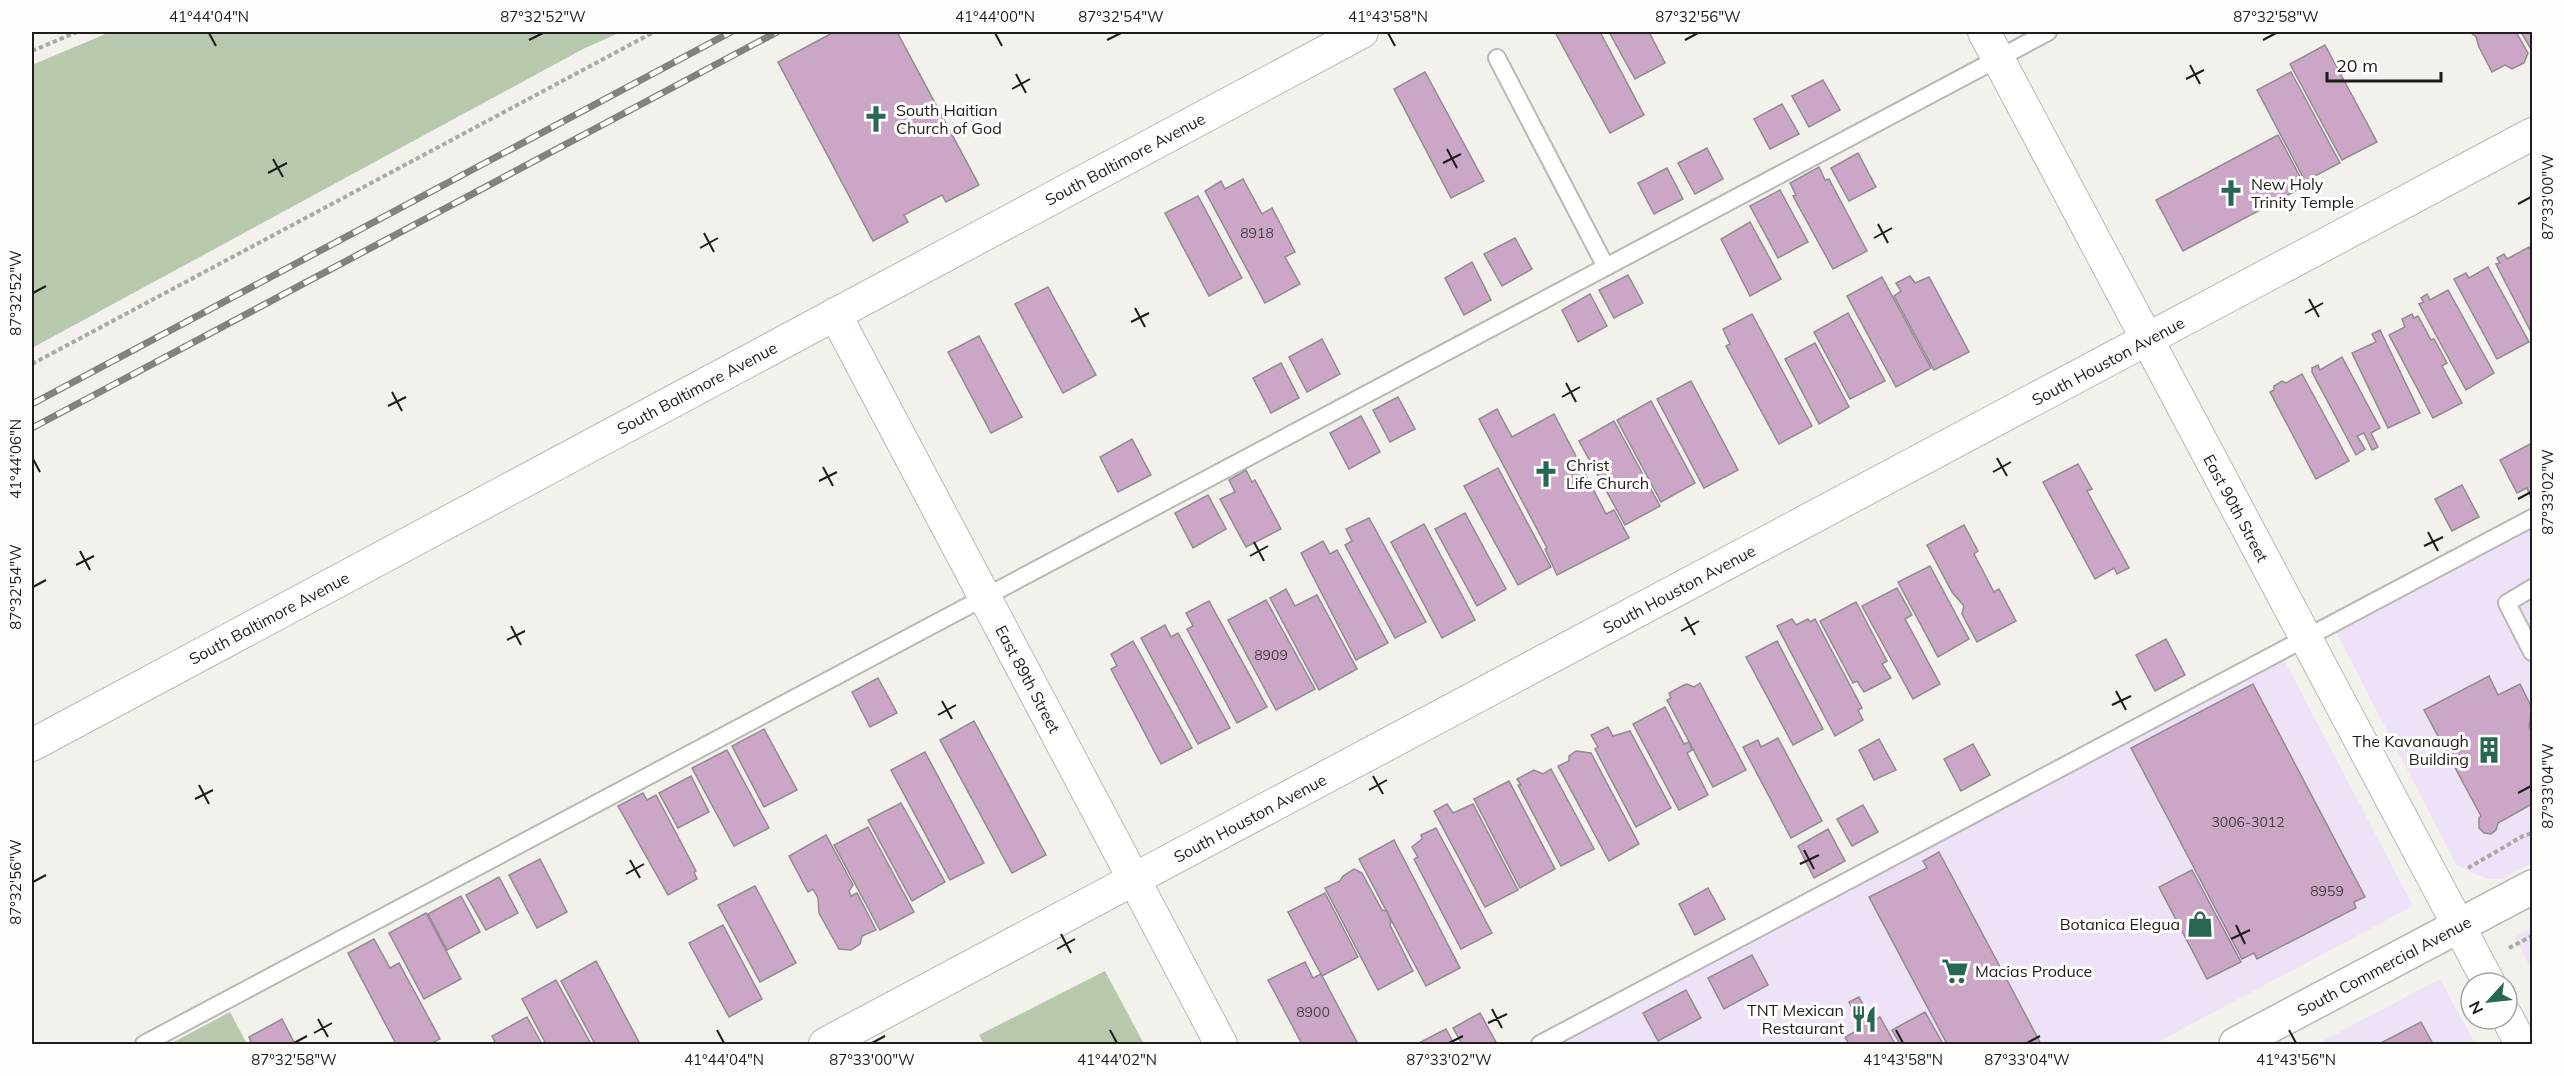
<svg xmlns="http://www.w3.org/2000/svg" width="2564" height="1076" font-family="Mulish,sans-serif">
<style>
.commercial{fill:#ede2f7}
.green{fill:#b7c8ac}
.building{fill:#cba6c6;stroke:#918c90;stroke-width:1.5}
.lines{fill:none;stroke-linecap:round;stroke-linejoin:round}
.service-casing{stroke:#bab8b3;stroke-width:20}
.minor-casing{stroke:#bab8b3;stroke-width:34}
.secondary-casing{stroke:#bab8b3;stroke-width:36}
.path{stroke:#a9a8a3;stroke-width:4;stroke-dasharray:4.5 3;stroke-linecap:butt}
.service{stroke:#fff;stroke-width:16}
.minor{stroke:#fff;stroke-width:32}
.secondary{stroke:#fff;stroke-width:33}
.rail-casing{stroke:#82817d;stroke-width:7}
.rail{stroke:#fffefd;stroke-width:4.5;stroke-dasharray:14;stroke-linecap:butt}
.ticks{fill:none;stroke:#1e1d1b;stroke-width:2}
.labels{text-anchor:middle;dominant-baseline:central;stroke-width:6;stroke-linejoin:round;paint-order:stroke}
.number-label{font-size:14px;fill:#493f46}
.poi-label{font-size:16px;fill:#1e1d1b;stroke:#fffefd;text-anchor:start}
.street-label{font-size:16px;fill:#1e1d1b;stroke:#fffefd}
.neatline{fill:none;stroke:#1e1d1b;stroke-width:2}
.ticks-label{font-size:15px;text-anchor:middle;fill:#1e1d1b}
</style>
<rect width="100%" height="100%" fill="#f3f1eb"/>
<g class="commercial">
<polygon points="2532,518 2532,863 2501,879 2488,879 2457,866 2332,624"/>
<polygon points="2280,652 2413,906 2154,1044 1540,1044"/>
<polygon points="2532,928 2532,971 2515,937"/>
<polygon points="2440,979 2475,1044 2317,1044"/>
</g>
<g class="green">
<polygon points="110,32 621,32 583,49 32,348 32,65"/>
<polygon points="1105,971 1144,1044 984,1044 979,1035"/>
<polygon points="230,1012 247,1044 170,1044"/>
</g>
<g class="building">
<polygon points="834,32 897,32 979,185 946,202 942,195 904,215 908,222 873,241 778,62"/>
<polygon points="1555,32 1600,32 1644,115 1610,133"/>
<polygon points="1609,32 1649,32 1665,63 1635,79"/>
<polygon points="2470,32 2516,32 2528,53 2524,63 2512,69 2505,65 2492,72 2479,47 2476,37"/>
<polygon points="2521,32 2532,32 2532,51"/>
<polygon points="2325,45 2377,142 2342,160 2290,64"/>
<polygon points="1425,72 1484,181 1451,198 1394,89"/>
<polygon points="2291,72 2340,163 2305,181 2257,90"/>
<polygon points="1823,80 1840,110 1809,127 1792,96"/>
<polygon points="1782,104 1799,134 1770,149 1754,119"/>
<polygon points="2278,135 2305,186 2183,251 2156,200"/>
<polygon points="1707,148 1723,179 1695,194 1678,163"/>
<polygon points="1858,153 1876,187 1849,201 1831,168"/>
<polygon points="1819,167 1825,180 1829,179 1867,251 1833,269 1793,196 1796,195 1790,183"/>
<polygon points="1667,168 1683,199 1654,214 1638,183"/>
<polygon points="1243,179 1262,214 1272,208 1295,252 1285,257 1300,284 1265,303 1205,191 1221,181 1225,189"/>
<polygon points="1780,190 1808,242 1778,258 1750,206"/>
<polygon points="1198,196 1242,278 1209,296 1165,213"/>
<polygon points="1750,222 1781,279 1750,296 1721,239"/>
<polygon points="1515,238 1532,269 1502,286 1484,254"/>
<polygon points="2529,247 2532,254 2532,334 2496,264 2500,263 2497,258 2504,254 2507,259"/>
<polygon points="1472,262 1491,300 1464,315 1445,278"/>
<polygon points="2488,267 2529,342 2497,359 2454,279 2466,273 2469,278"/>
<polygon points="1628,275 1643,303 1614,318 1599,290"/>
<polygon points="1910,276 1915,283 1929,277 1969,352 1934,370 1894,296 1901,291 1896,283"/>
<polygon points="1882,277 1931,368 1896,387 1847,296"/>
<polygon points="1048,287 1096,375 1063,393 1015,304"/>
<polygon points="2448,290 2494,373 2466,390 2419,304 2424,302 2421,298 2427,294 2430,300"/>
<polygon points="1590,294 1607,326 1578,342 1562,310"/>
<polygon points="1848,313 1885,381 1850,399 1814,332"/>
<polygon points="1752,314 1812,426 1779,444 1726,346 1730,344 1723,329"/>
<polygon points="2412,314 2414,318 2418,316 2431,340 2434,339 2447,363 2442,366 2462,403 2433,418 2389,335 2405,327 2402,319"/>
<polygon points="2380,330 2420,413 2388,428 2352,353 2376,342 2372,334"/>
<polygon points="979,336 1022,417 991,433 948,352"/>
<polygon points="1322,339 1340,374 1307,392 1289,357"/>
<polygon points="1815,343 1849,407 1819,424 1785,359"/>
<polygon points="2342,357 2380,428 2371,433 2378,447 2372,450 2364,433 2357,436 2365,449 2356,455 2312,372 2312,368 2318,365 2320,370"/>
<polygon points="1281,363 1299,398 1271,413 1253,378"/>
<polygon points="2302,374 2349,461 2316,479 2270,392 2274,390 2274,386 2282,381 2286,383"/>
<polygon points="1691,381 1738,470 1704,488 1657,399"/>
<polygon points="1398,397 1415,429 1390,442 1373,410"/>
<polygon points="1651,401 1695,483 1661,502 1617,420"/>
<polygon points="1497,409 1512,437 1554,414 1606,514 1614,510 1629,538 1557,575 1545,549 1547,548 1479,419"/>
<polygon points="1361,416 1380,452 1349,469 1330,433"/>
<polygon points="1614,421 1660,506 1625,525 1579,441"/>
<polygon points="1132,439 1151,475 1118,492 1100,457"/>
<polygon points="2532,443 2532,497 2531,498 2527,488 2517,493 2500,460"/>
<polygon points="2078,464 2092,489 2087,491 2129,568 2117,574 2114,568 2095,579 2043,482"/>
<polygon points="1498,468 1551,567 1518,585 1464,486"/>
<polygon points="1246,470 1252,482 1255,480 1281,529 1246,547 1220,499 1235,492 1229,480"/>
<polygon points="2462,485 2479,517 2452,531 2435,499"/>
<polygon points="1208,495 1226,529 1193,548 1175,513"/>
<polygon points="1465,513 1506,589 1477,606 1435,529"/>
<polygon points="1369,518 1426,622 1395,638 1345,545 1352,541 1346,529"/>
<polygon points="1424,524 1475,620 1442,638 1391,542"/>
<polygon points="1964,525 1978,551 1974,554 1994,592 1999,589 2016,621 1977,642 1962,614 1964,606 1952,592 1927,545"/>
<polygon points="1323,541 1330,554 1337,550 1388,643 1356,660 1301,553"/>
<polygon points="1930,566 1969,639 1938,657 1898,582"/>
<polygon points="1897,588 1912,615 1905,619 1940,684 1913,699 1862,606"/>
<polygon points="1286,589 1295,606 1317,595 1357,669 1319,690 1270,598"/>
<polygon points="1266,600 1315,689 1276,710 1228,620"/>
<polygon points="1209,601 1267,707 1237,723 1187,629 1193,626 1186,613"/>
<polygon points="1856,602 1887,661 1882,664 1891,678 1864,692 1857,681 1853,683 1820,621"/>
<polygon points="1792,619 1796,625 1808,619 1810,622 1815,619 1862,708 1858,710 1863,720 1835,736 1777,626"/>
<polygon points="1165,625 1171,637 1178,633 1230,728 1198,744 1141,638"/>
<polygon points="2166,639 2185,675 2155,691 2136,655"/>
<polygon points="1133,641 1192,748 1161,764 1111,669 1117,666 1111,654"/>
<polygon points="1777,641 1823,729 1793,745 1746,657"/>
<polygon points="2489,676 2498,695 2520,684 2532,708 2529,726 2532,733 2532,804 2498,823 2496,830 2491,834 2484,833 2479,828 2479,818 2481,816 2424,710"/>
<polygon points="878,678 897,713 870,727 852,692"/>
<polygon points="1700,683 1746,770 1713,787 1667,700 1671,698 1669,693 1682,686 1687,684 1694,687"/>
<polygon points="2253,684 2365,897 2354,902 2356,908 2257,959 2254,953 2242,959 2131,748"/>
<polygon points="1665,707 1684,744 1689,742 1692,750 1687,753 1708,795 1679,810 1633,724"/>
<polygon points="974,721 1046,855 1012,873 940,740"/>
<polygon points="1608,727 1613,736 1630,731 1671,808 1636,827 1595,749 1598,747 1591,735"/>
<polygon points="764,729 797,790 764,807 732,746"/>
<polygon points="1778,738 1822,821 1791,838 1743,747 1758,740 1761,747"/>
<polygon points="1879,739 1896,770 1874,780 1859,750"/>
<polygon points="1973,744 1990,775 1961,791 1944,759"/>
<polygon points="727,750 769,828 734,846 692,768"/>
<polygon points="1576,751 1591,753 1639,844 1609,861 1558,766 1569,761 1569,756"/>
<polygon points="925,752 984,863 950,880 891,770"/>
<polygon points="1551,769 1594,849 1561,866 1518,785 1521,785 1517,779 1534,770 1543,774"/>
<polygon points="691,776 709,812 678,828 659,793"/>
<polygon points="1509,781 1555,869 1520,888 1474,799"/>
<polygon points="643,793 647,800 656,795 696,871 694,872 697,879 668,895 618,806"/>
<polygon points="901,803 945,882 912,901 868,820"/>
<polygon points="1447,804 1453,813 1473,804 1518,890 1485,907 1434,811"/>
<polygon points="1863,805 1878,832 1852,846 1837,819"/>
<polygon points="868,827 914,912 880,930 834,845"/>
<polygon points="1436,828 1492,933 1461,949 1414,859 1418,857 1412,847 1422,839 1421,835"/>
<polygon points="1828,829 1845,861 1814,878 1798,846"/>
<polygon points="826,835 853,885 849,891 851,896 857,893 876,930 862,936 860,944 851,950 839,949 819,913 818,898 813,889 808,892 789,856"/>
<polygon points="1394,840 1460,968 1426,986 1359,859"/>
<polygon points="1939,852 2041,1044 1947,1044 1869,897 1927,868 1923,861"/>
<polygon points="540,859 567,912 537,928 509,875"/>
<polygon points="1354,869 1362,873 1382,910 1387,911 1391,922 1390,925 1413,971 1378,990 1325,888 1340,881 1343,876"/>
<polygon points="2192,870 2241,962 2207,979 2159,887"/>
<polygon points="499,877 518,913 486,930 466,895"/>
<polygon points="755,886 796,963 760,982 718,905"/>
<polygon points="1708,888 1725,919 1695,935 1679,904"/>
<polygon points="1325,893 1358,957 1322,976 1288,912"/>
<polygon points="461,896 480,932 447,950 428,914"/>
<polygon points="426,913 461,979 424,999 389,933"/>
<polygon points="723,925 762,999 729,1017 689,943"/>
<polygon points="374,939 390,968 399,963 440,1039 430,1044 396,1044 348,953"/>
<polygon points="1752,955 1768,985 1724,1009 1708,978"/>
<polygon points="596,961 640,1044 595,1044 561,981"/>
<polygon points="1305,962 1313,978 1321,974 1358,1044 1302,1044 1268,980"/>
<polygon points="556,980 591,1044 546,1044 522,999"/>
<polygon points="1686,990 1701,1018 1658,1041 1643,1013"/>
<polygon points="1859,997 1872,1021 1880,1017 1895,1044 1849,1044 1845,1037 1862,1028 1849,1002"/>
<polygon points="1925,1012 1943,1044 1900,1044 1892,1030"/>
<polygon points="1480,1013 1497,1044 1462,1044 1453,1028"/>
<polygon points="527,1017 542,1044 496,1044 492,1036"/>
<polygon points="282,1019 295,1044 252,1044 249,1037"/>
<polygon points="2421,1022 2433,1044 2379,1044"/>
<polygon points="1446,1029 1454,1044 1417,1044"/>
</g>
<g class="lines">
<defs>
<g id="service">
<polyline points="1497,58 1606,267"/>
<polyline points="2532,588 2507,603 2532,652"/>
<polyline points="144,1044 2048,32"/>
<polyline points="1540,1044 2532,518"/>
</g>
<g id="minor">
<polyline points="1984,32 2489,983"/>
<polyline points="835,314 1221,1044"/>
<polyline points="32,745 1362,32"/>
<polyline points="2507,1017 2521,1044"/>
<polyline points="825,1044 2532,134"/>
</g>
<polyline id="secondary" points="2236,1044 2532,887"/>
</defs>
<use href="#service" class="service-casing"/>
<use href="#minor" class="minor-casing"/>
<use href="#secondary" class="secondary-casing"/>
<g class="path">
<polyline points="32,51 77,32"/>
<polyline points="32,364 654,32"/>
<polyline points="2468,868 2523,836 2532,833"/>
<polyline points="2509,948 2532,936"/>
</g>
<use href="#service" class="service"/>
<use href="#minor" class="minor"/>
<use href="#secondary" class="secondary"/>
<defs>
<g id="rail">
<polyline points="32,404 731,32"/>
<polyline points="32,428 777,32"/>
</g>
</defs>
<use href="#rail" class="rail-casing"/>
<use href="#rail" class="rail"/>
</g>
<path class="ticks" d="M209,33L216,46M995,33L1002,46M1388,33L1395,46M529,40L543,33M1107,40L1121,33M1685,40L1698,33M2263,40L2276,33M2190,65L2200,84M1016,74L1026,93M2186,79L2204,70M1012,89L1030,79M1447,149L1457,168M273,159L283,177M1443,163L1461,154M268,173L287,163M2518,204L2531,197M1878,224L1888,243M704,233L714,252M1874,238L1892,228M700,248L718,238M33,293L46,286M2309,299L2319,317M1135,308L1145,327M2305,313L2323,303M1131,322L1149,313M1566,383L1576,402M392,392L402,411M1562,397L1580,387M388,406L406,397M1997,458L2007,476M33,459L40,472M823,467L833,486M1993,472L2011,462M819,481L837,472M2518,499L2531,492M2428,532L2438,551M1254,542L1264,561M2424,546L2443,537M80,551L90,570M1250,556L1268,546M76,565L94,556M33,587L46,580M1685,617L1695,635M511,626L521,645M1681,631L1699,621M507,640L525,631M2116,691L2126,710M942,701L952,719M2112,705L2131,696M938,715L956,705M1373,776L1383,794M199,785L209,804M1369,790L1387,780M2518,793L2531,786M195,799L213,790M1804,850L1814,869M630,860L640,878M1800,864L1819,855M626,874L644,864M33,882L46,875M2236,925L2245,944M1061,934L1071,953M2231,939L2250,930M1057,949L1075,939M1492,1009L1502,1028M318,1019L328,1037M1488,1023L1507,1014M717,1030L724,1043M1110,1030L1117,1043M1896,1030L1903,1043M2289,1030L2296,1043M314,1033L332,1023M294,1043L307,1036M872,1043L885,1036M1449,1043L1463,1036M2027,1043L2040,1036"/>
<defs>
<symbol id="church-bare" viewBox="-9 -9 18 18"><path d="M-1.2-6h2.4v3.5h3.3v2.4h-3.3V6h-2.4V-.1h-3.3v-2.4h3.3Z" fill="#276754" stroke="#fffefd" stroke-width="2.5" paint-order="stroke"/></symbol>
<symbol id="building-bare" viewBox="-9 -9 18 18"><path d="M-4-6H4V6H1V3H-1V6H-4ZM-2.5-4.3h1.7v1.8h-1.7ZM.8-4.3h1.7v1.8H.8ZM-2.5-1h1.7V.8h-1.7ZM.8-1h1.7V.8H.8Z" fill="#276754" stroke="#fffefd" stroke-width="2.5" paint-order="stroke"/></symbol>
<symbol id="shop-bare" viewBox="-9 -9 18 18"><path d="M-5-2.5h2.3a2.7 3.5 0 0 1 5.4 0H5L5.5 6h-11ZM-1.5-2.5h3a1.5 2.3 0 0 0-3 0Z" fill="#276754" stroke="#fffefd" stroke-width="2.5" paint-order="stroke"/></symbol>
<symbol id="supermarket-bare" viewBox="-9 -9 18 18"><path d="M-6-5.5h2.5l.6 2H6L4.5 2H-2.5L-4.4-4H-6ZM-1.5 3.2a1.3 1.3 0 1 0 .1 0ZM3 3.2a1.3 1.3 0 1 0 .1 0Z" fill="#276754" stroke="#fffefd" stroke-width="2.5" paint-order="stroke"/></symbol>
<symbol id="restaurant-bare" viewBox="-9 -9 18 18"><path d="M-5-6h1v4h1v-4h1v4h1v-4h1v5L-1.5 .5V6h-2V.5L-5-1ZM5-6V6H3V1.5H1.5Q1.5-4 5-6Z" fill="#276754" stroke="#fffefd" stroke-width="2.5" paint-order="stroke"/></symbol>
</defs>
<g fill-rule="evenodd">
<use href="#church-bare" x="857" y="100" width="38" height="38"/>
<use href="#church-bare" x="2212" y="174" width="38" height="38"/>
<use href="#church-bare" x="1527" y="455" width="38" height="38"/>
<use href="#building-bare" x="2470" y="731" width="38" height="38"/>
<use href="#shop-bare" x="2181" y="905" width="38" height="38"/>
<use href="#supermarket-bare" x="1936" y="952" width="38" height="38"/>
<use href="#restaurant-bare" x="1845" y="1000" width="38" height="38"/>
</g>
<g class="labels">
<g class="number-label">
<text x="1257" y="233">8918</text>
<text x="1271" y="655">8909</text>
<text x="2248" y="822">3006-3012</text>
<text x="2327" y="891">8959</text>
<text x="1313" y="1012">8900</text>
</g>
<g class="poi-label">
<text x="896" y="110">South Haitian<tspan x="896" dy="18">Church of God</tspan></text>
<text x="2251" y="184">New Holy<tspan x="2251" dy="18">Trinity Temple</tspan></text>
<text x="1566" y="465">Christ<tspan x="1566" dy="18">Life Church</tspan></text>
<text x="2469" y="741" text-anchor="end">The Kavanaugh<tspan x="2469" dy="18">Building</tspan></text>
<text x="2180" y="924" text-anchor="end">Botanica Elegua</text>
<text x="1975" y="971">Macias Produce</text>
<text x="1844" y="1010" text-anchor="end">TNT Mexican<tspan x="1844" dy="18">Restaurant</tspan></text>
</g>
<g class="street-label">
<text transform="translate(1125 159) rotate(-28)">South Baltimore Avenue</text>
<text transform="translate(2108 361) rotate(-28)">South Houston Avenue</text>
<text transform="translate(697 388) rotate(-28)">South Baltimore Avenue</text>
<text transform="translate(2236 508) rotate(62)">East 90th Street</text>
<text transform="translate(1679 589) rotate(-28)">South Houston Avenue</text>
<text transform="translate(269 618) rotate(-28)">South Baltimore Avenue</text>
<text transform="translate(1028 679) rotate(62)">East 89th Street</text>
<text transform="translate(1250 818) rotate(-28)">South Houston Avenue</text>
<text transform="translate(2384 966) rotate(-28)">South Commercial Avenue</text>
</g>
</g>
<rect width="2564" height="1076" fill="none" stroke="#fffefd" stroke-width="66"/>
<g transform="translate(2489 1001) rotate(243)"><circle r="28" fill="#fffefd" stroke="#a5a4a3" stroke-width="1.5"/>
<path d="M0-4.5L10 22L0 15L-10 22Z" fill="#276754"/>
<text y="-9" font-size="16" font-weight="bold" text-anchor="middle" fill="#1e1d1b">N</text>
</g>
<path d="M2327 72v9h114v-9" fill="none" stroke="#1e1d1b" stroke-width="3"/>
<text x="2336" y="72" font-size="18" fill="#1e1d1b" stroke="#fffefd" stroke-width="4.5" paint-order="stroke">20 m</text>
<rect x="33" y="33" width="2498" height="1010" class="neatline"/>
<g class="ticks-label">
<text x="209" y="22">41°44'04"N</text>
<text x="543" y="22">87°32'52"W</text>
<text x="995" y="22">41°44'00"N</text>
<text x="1121" y="22">87°32'54"W</text>
<text x="1388" y="22">41°43'58"N</text>
<text x="1698" y="22">87°32'56"W</text>
<text x="2276" y="22">87°32'58"W</text>
<text transform="translate(2548 197) rotate(-90)" y="5">87°33'00"W</text>
<text transform="translate(16 293) rotate(-90)" y="5">87°32'52"W</text>
<text transform="translate(16 459) rotate(-90)" y="5">41°44'06"N</text>
<text transform="translate(2548 492) rotate(-90)" y="5">87°33'02"W</text>
<text transform="translate(16 587) rotate(-90)" y="5">87°32'54"W</text>
<text transform="translate(2548 786) rotate(-90)" y="5">87°33'04"W</text>
<text transform="translate(16 882) rotate(-90)" y="5">87°32'56"W</text>
<text x="294" y="1065">87°32'58"W</text>
<text x="724" y="1065">41°44'04"N</text>
<text x="872" y="1065">87°33'00"W</text>
<text x="1117" y="1065">41°44'02"N</text>
<text x="1449" y="1065">87°33'02"W</text>
<text x="1903" y="1065">41°43'58"N</text>
<text x="2027" y="1065">87°33'04"W</text>
<text x="2296" y="1065">41°43'56"N</text>
</g>
</svg>
